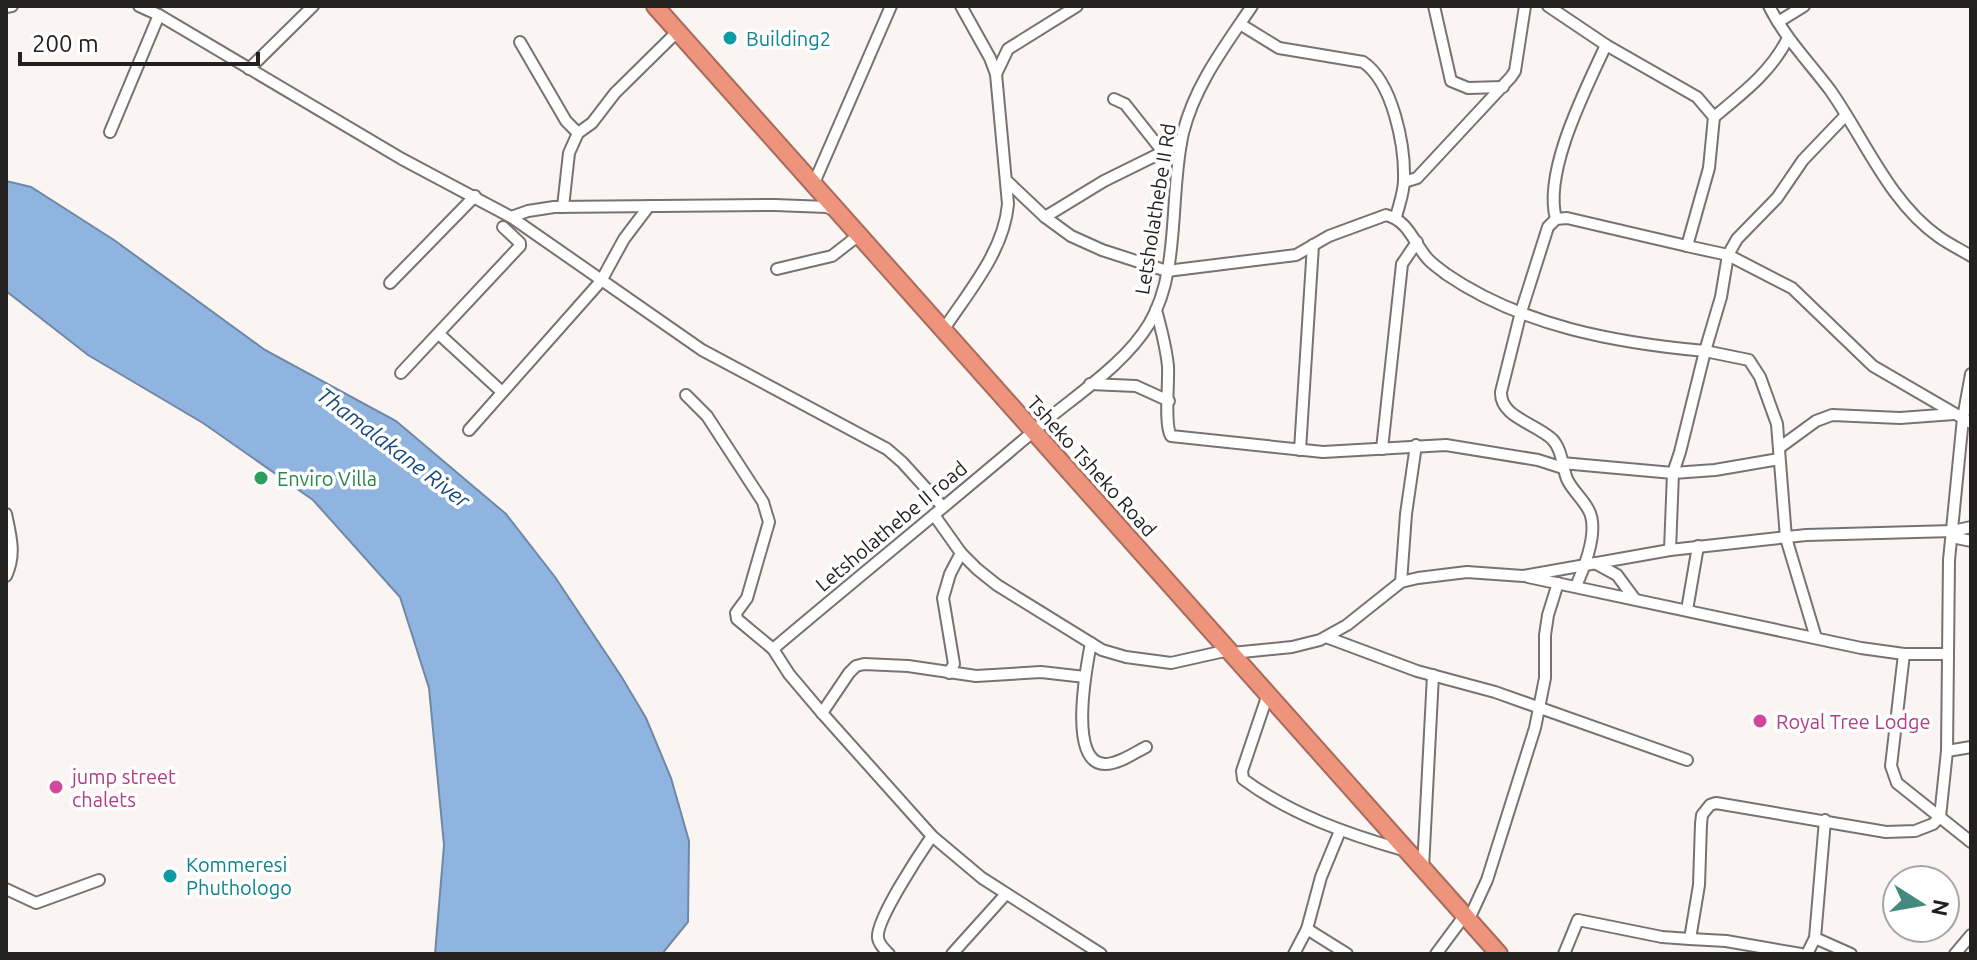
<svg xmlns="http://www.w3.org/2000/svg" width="1977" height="960" font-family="Ubuntu,sans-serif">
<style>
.water{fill:#8fb4df;stroke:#6f88a6;stroke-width:2}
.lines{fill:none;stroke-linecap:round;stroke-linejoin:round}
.minor-casing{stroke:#787371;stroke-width:14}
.highway-casing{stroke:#a76b5c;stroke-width:20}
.minor{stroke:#fff;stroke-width:10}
.highway{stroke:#ee937c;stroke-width:16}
.culture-dot{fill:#0f9aa8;stroke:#fff;stroke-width:3}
.leisure-dot{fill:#2e9e5b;stroke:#fff;stroke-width:3}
.hotel-dot{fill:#d1479c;stroke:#fff;stroke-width:3}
.labels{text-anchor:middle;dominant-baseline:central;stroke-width:7;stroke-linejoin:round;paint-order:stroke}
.culture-label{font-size:20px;fill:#0d838f;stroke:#fff;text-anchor:start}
.street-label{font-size:20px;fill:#232120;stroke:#fff}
.leisure-label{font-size:20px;fill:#27864d;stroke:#fff;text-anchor:start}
.hotel-label{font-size:20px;fill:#b23c85;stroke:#fff;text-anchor:start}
.water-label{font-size:22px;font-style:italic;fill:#15487d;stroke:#fff}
</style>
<rect width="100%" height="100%" fill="#faf5f2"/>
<polygon class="water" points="6,181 31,187 114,240 265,350 396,421 506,514 555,577 621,676 646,718 671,778 689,841 688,922 662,954 435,954 444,845 429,688 400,597 313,500 203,423 88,355 6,291"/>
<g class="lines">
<defs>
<g id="minor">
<polyline points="139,6 159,15 402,159 511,217 702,350 887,449 902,462 943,507"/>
<polyline points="1434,6 1451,81 1468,88 1503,87"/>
<path d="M1548,6L1606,45L1697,97L1714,117L1709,168L1687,246L1567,218L1556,219L1548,227L1521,312L1501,392C1500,417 1535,423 1552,439C1562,449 1562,466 1567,479C1572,490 1582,498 1588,509C1600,529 1585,566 1576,586"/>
<path d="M1769,6C1785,38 1809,62 1830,90C1864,138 1889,202 1939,237C1949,244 1961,250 1971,256"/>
<polyline points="6,7 12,6"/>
<polyline points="1778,22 1804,6"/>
<path d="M1240,24L1279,48L1363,62C1393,82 1405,146 1404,180C1404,192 1399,205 1396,217"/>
<polyline points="520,42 566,121 578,133"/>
<polyline points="249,69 313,6"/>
<polyline points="996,74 1008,49 1077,6"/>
<polyline points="1114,99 1125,104 1163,152"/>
<polyline points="1846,115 1803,160 1777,198 1737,239 1728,255 1792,288 1873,366 1971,423"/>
<path d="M1714,117C1743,93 1771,72 1788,38"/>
<polyline points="110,132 159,15"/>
<path d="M1008,182L1045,217L1071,236L1102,250L1167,271L1296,255L1329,236L1386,215C1409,221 1413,242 1427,258C1432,264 1440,269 1446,274C1522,326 1616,343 1705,351L1721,297L1728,255L1687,246"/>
<polyline points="1404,182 1417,178 1511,77 1515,71 1525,6"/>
<polyline points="814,183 891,6"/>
<polyline points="563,207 569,153 578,133 592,123 615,93 678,31"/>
<polyline points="511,217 528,211 554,207 775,205 827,207 835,211"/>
<polyline points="1045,217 1104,181 1181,143"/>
<path d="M1556,219C1543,171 1586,89 1606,45"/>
<polyline points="777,269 832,256 859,235"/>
<polyline points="390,283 475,196"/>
<path d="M1156,310C1161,328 1166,347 1168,366C1169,383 1164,425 1171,436L1323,452L1446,445L1538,460L1563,468"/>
<path d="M944,329C969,291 1004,251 1008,204L996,74L990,58L961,6"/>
<polyline points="439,334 502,392"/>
<polyline points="401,373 520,246 520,243 503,227"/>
<polyline points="1090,384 1136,386 1169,401"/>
<polyline points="686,395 707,416 763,502 769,522 747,598 736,613 737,619 773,649 789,674 822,713 932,836 982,878 1101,954"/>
<polyline points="469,430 601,281 624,239 649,206"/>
<polyline points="1779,448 1816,421 1832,415 1900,418 1954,414"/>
<polyline points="1382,449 1402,264 1417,242"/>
<polyline points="1300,450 1313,245"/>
<polyline points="1562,463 1673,473 1715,470 1779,459"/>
<path d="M6,514C11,537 16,555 6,576"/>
<polyline points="934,515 961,553 977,569 997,585 1102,650 1126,657 1171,663 1229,650"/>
<polyline points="1952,537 1971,541"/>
<polyline points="1670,550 1673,473 1680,452 1705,351 1749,360 1760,377 1777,424 1786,538 1816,638"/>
<polyline points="1595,563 1617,575 1634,598"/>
<polyline points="1528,577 1861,648 1904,654 1891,766 1897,783 1971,842"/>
<polyline points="1401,582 1406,514 1416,445"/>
<polyline points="1687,610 1698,546"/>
<polyline points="1326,637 1417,671 1495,692 1687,760"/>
<path d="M1091,643C1087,664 1067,764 1105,764C1119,764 1134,753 1146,747"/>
<path d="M773,649C864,572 957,497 1048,419C1082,391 1126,362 1149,324C1181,271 1169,193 1183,133C1195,85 1225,46 1252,6"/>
<polyline points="1232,653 1292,647 1320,640 1347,625 1401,582 1418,578 1467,572 1523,576 1670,550 1806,535 1953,531 1971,527"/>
<polyline points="1904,654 1947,654"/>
<polyline points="949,673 954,664 943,598 950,574 961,553"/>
<path d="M1268,694L1242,771L1243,779C1290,814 1347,834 1403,850"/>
<polyline points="822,713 849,673 856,666 864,664 908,666 976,676 1041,672 1085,677"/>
<polyline points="1947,751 1971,747"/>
<polyline points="1340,831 1321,877 1307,929 1347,954"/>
<polyline points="1423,868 1433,675"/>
<polyline points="6,889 36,903 99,880"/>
<polyline points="1469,919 1487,880 1535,728 1545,678 1545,635 1548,615 1558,583"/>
<polyline points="1815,938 1851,954"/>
<polyline points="1690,939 1726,941 1801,954"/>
<path d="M889,954C885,950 879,945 878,938C875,921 921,852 932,836"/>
<polyline points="952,954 1006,894"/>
<polyline points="1294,954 1307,929"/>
<polyline points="1436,954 1465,915"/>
<polyline points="1564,954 1578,920 1662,937 1690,939 1699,885 1701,824 1702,815 1710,805 1716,803 1886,832 1915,831 1933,824 1940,817 1947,751 1949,560 1963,418 1971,374"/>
<polyline points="1807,954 1815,938 1825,820"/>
<polyline points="1955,954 1971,935"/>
</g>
<polyline id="highway" points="655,6 1499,954"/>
</defs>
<use href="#minor" class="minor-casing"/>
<use href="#highway" class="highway-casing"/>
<use href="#minor" class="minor"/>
<use href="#highway" class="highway"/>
</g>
<g class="culture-dot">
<circle cx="730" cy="38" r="8"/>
<circle cx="170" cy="876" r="8"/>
</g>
<circle class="leisure-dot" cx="261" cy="478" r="8"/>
<g class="hotel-dot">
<circle cx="1760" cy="721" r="8"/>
<circle cx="56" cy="787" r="8"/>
</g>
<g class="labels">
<g class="culture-label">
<text x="746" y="38">Building2</text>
<text x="186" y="864">Kommeresi<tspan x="186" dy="23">Phuthologo</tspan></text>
</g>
<g class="street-label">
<text transform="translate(1155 209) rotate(-81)">Letsholathebe II Rd</text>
<text transform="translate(1092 466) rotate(48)">Tsheko Tsheko Road</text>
<text transform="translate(891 526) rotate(-40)">Letsholathebe II road</text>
</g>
<g class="leisure-label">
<text x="277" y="478">Enviro Villa</text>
</g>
<g class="hotel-label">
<text x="1776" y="721">Royal Tree Lodge</text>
<text x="72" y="776">jump street<tspan x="72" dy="23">chalets</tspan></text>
</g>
<g class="water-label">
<text transform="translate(394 447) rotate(37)">Thamalakane River</text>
</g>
</g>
<rect width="1977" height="960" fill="none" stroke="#232120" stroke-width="16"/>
<g transform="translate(1921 904) rotate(101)"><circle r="38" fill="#ffffff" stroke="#a7a6a6" stroke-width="2"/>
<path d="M0-6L14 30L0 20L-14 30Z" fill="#44897e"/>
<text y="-12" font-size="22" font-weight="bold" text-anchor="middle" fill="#232120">N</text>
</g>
<path d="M20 52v12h238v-12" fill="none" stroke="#232120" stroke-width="4"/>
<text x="32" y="52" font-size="24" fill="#232120" stroke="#ffffff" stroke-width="6" paint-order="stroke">200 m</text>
</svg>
